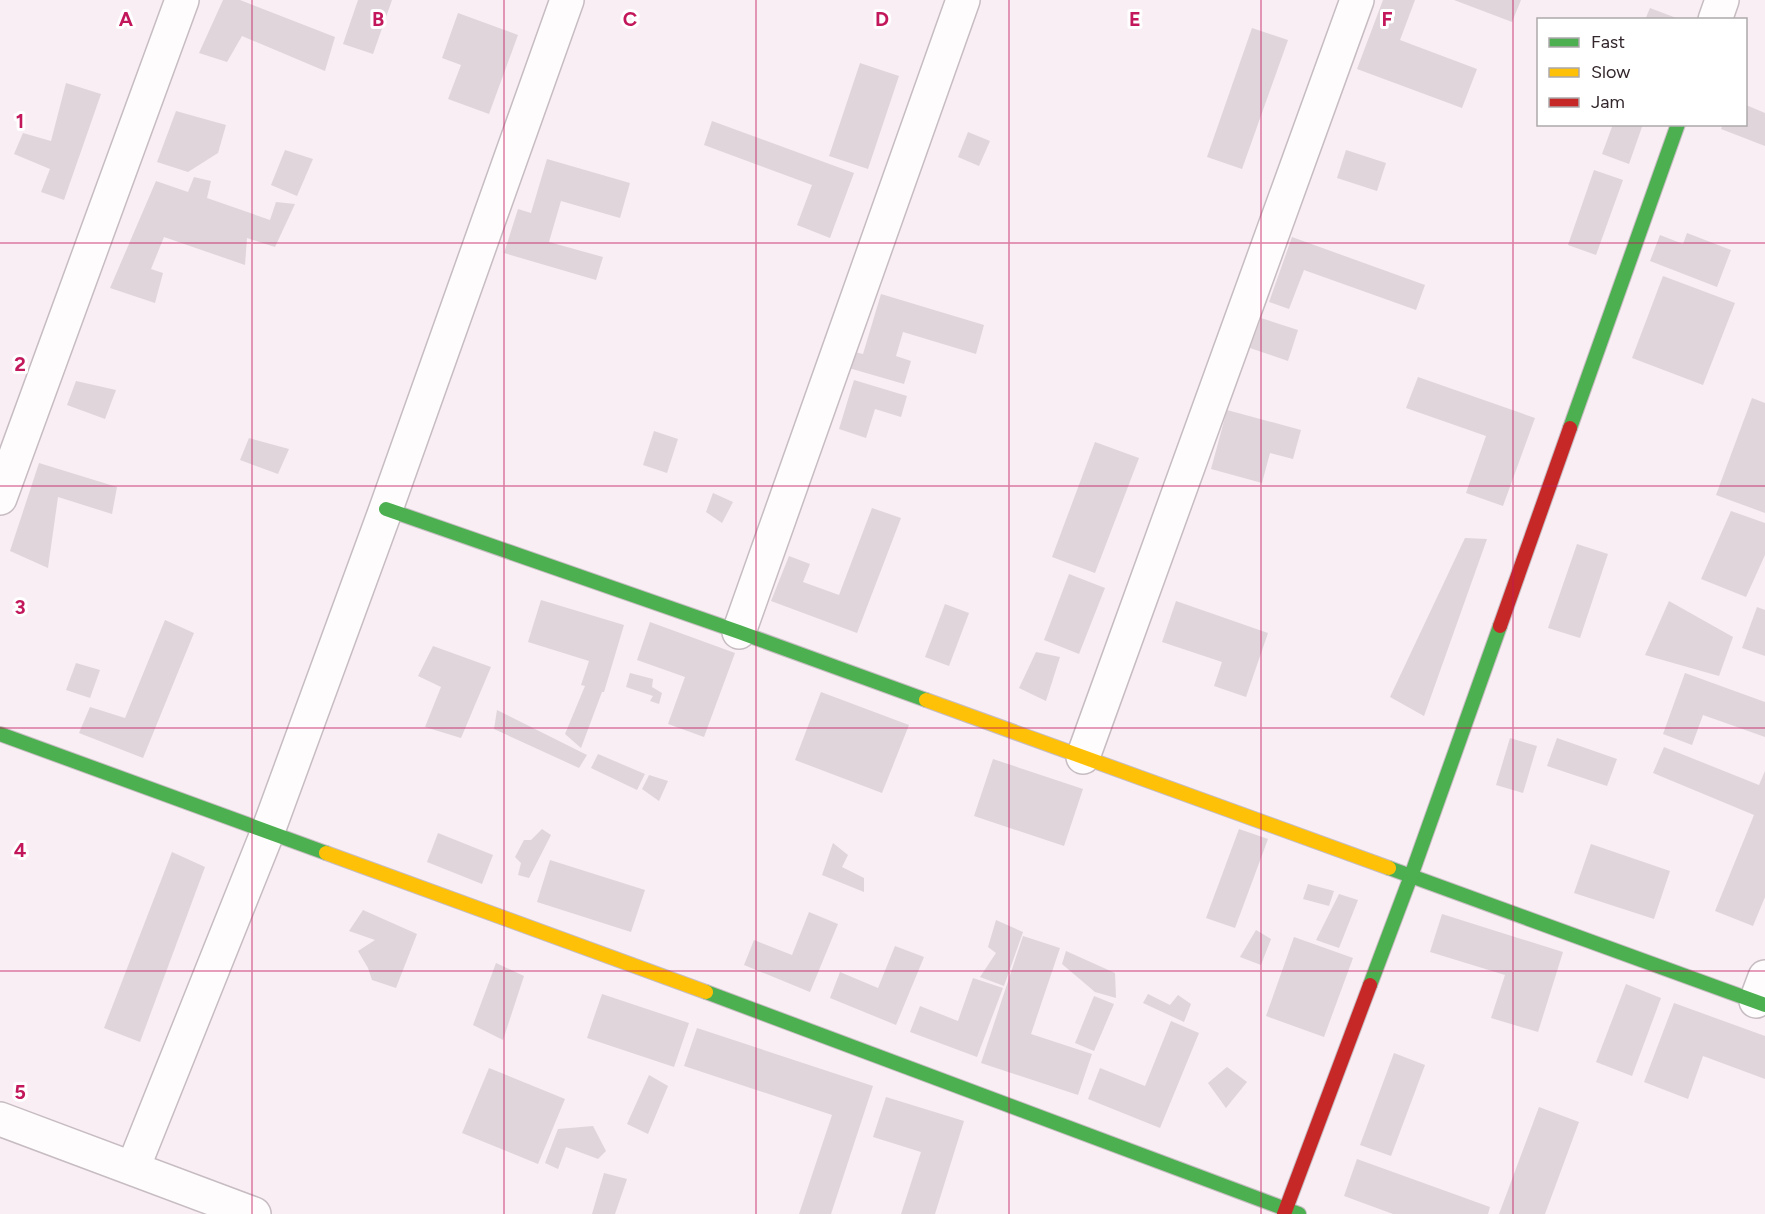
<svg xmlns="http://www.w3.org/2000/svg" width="1765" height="1214" font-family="Figtree,sans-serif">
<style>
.building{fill:#e0d5db}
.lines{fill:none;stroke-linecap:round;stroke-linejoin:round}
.street-casing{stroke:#c6bcc2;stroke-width:36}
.fast-casing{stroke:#c6bcc2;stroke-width:16}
.slow-casing{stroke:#c6bcc2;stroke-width:16}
.jam-casing{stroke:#c6bcc2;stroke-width:16}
.street{stroke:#fefcfd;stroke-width:33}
.fast{stroke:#4caf50;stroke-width:14}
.slow{stroke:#ffc107;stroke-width:14}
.jam{stroke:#c62828;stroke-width:14}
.grid{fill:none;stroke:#c2185b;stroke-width:1.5;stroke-opacity:0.55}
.grid-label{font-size:20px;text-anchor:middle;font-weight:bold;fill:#c2185b;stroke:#fff;stroke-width:6;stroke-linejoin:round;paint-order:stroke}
</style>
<rect width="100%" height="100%" fill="#f8eef3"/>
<g class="building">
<polygon points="223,0 240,0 335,37 325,71 242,36 227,62 199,53"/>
<polygon points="358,0 392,0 373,54 343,44"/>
<polygon points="1383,0 1415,0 1400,40 1477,69 1462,108 1357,69"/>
<polygon points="1454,0 1521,0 1512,22"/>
<polygon points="1650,8 1679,19 1679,20 1645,20"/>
<polygon points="458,13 518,35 489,114 448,99 461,65 442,58"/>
<polygon points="1252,28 1288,40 1242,169 1207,157"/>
<polygon points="860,63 899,76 868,169 829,156"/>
<polygon points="66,83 101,94 64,200 41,192 50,169 14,154 23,133 51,141"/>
<polygon points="1746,105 1765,113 1765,146 1721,129 1723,124 1746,124"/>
<polygon points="176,111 226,125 218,153 188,172 157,162"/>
<polygon points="712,121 854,173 830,238 797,225 812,185 704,145"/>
<polygon points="1613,124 1643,124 1629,164 1602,154"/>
<polygon points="968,132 990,141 979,166 958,157"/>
<polygon points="285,150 313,159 297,196 271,185"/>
<polygon points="1346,150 1386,163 1377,191 1337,178"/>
<polygon points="547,159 630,183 620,218 561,201 549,242 603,257 596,280 504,253 518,209 531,213"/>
<polygon points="1594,170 1623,180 1596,255 1568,245"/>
<polygon points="194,177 211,181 207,198 270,220 276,202 295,204 275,247 247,238 245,265 164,237 151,269 163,273 155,303 110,288 156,181 188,192"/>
<polygon points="1687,233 1731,250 1717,287 1650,261 1660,235 1683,244"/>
<polygon points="1292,237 1425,285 1416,310 1304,270 1289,309 1269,302"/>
<polygon points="1663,276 1735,303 1703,385 1632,358"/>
<polygon points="881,294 984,325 976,354 903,332 896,356 911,361 904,384 842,366 847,350 863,354"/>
<polygon points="1261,318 1298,330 1288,361 1250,348"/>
<polygon points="1418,377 1535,418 1503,506 1466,493 1486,436 1406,408"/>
<polygon points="854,380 907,396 901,417 875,409 866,438 839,429"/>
<polygon points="76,381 116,390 105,419 67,405"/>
<polygon points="1752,398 1765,403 1765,513 1716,495"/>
<polygon points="1227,410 1301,430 1293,459 1270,453 1262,483 1211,469"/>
<polygon points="654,431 678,439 667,473 643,465"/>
<polygon points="249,438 289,449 278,474 240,460"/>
<polygon points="1095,442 1139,458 1095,573 1052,557"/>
<polygon points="39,463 117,487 112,514 58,497 48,568 10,551"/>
<polygon points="713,493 733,502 722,523 706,512"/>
<polygon points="872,508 901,518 857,633 771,601 789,556 810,564 803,582 839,595"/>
<polygon points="1731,511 1765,523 1765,555 1746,597 1701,579"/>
<polygon points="1465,538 1487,539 1424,716 1390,697"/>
<polygon points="1577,544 1608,554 1580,638 1548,628"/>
<polygon points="1069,574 1105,588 1079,654 1044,640"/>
<polygon points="541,600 624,625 604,692 602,692 581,748 565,734 585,686 581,685 589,661 528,642"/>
<polygon points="1176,601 1268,633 1246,697 1214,686 1222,662 1162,642"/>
<polygon points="1669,601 1733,637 1719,676 1645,655"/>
<polygon points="945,604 969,613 949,666 925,657"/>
<polygon points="1757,607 1765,610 1765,656 1742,648"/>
<polygon points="165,620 194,633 143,758 79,733 90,707 125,718"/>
<polygon points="650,622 735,653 704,737 668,724 685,677 637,660"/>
<polygon points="433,646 491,667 461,738 425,727 441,687 418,676"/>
<polygon points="1036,652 1060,657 1046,701 1019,688"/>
<polygon points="76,663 100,670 90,698 66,690"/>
<polygon points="630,673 653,679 652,687 662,693 659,704 650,701 653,696 626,687"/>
<polygon points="1685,673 1765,702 1765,737 1703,715 1692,745 1663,734"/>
<polygon points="821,692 909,725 882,793 795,760"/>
<polygon points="497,710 587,755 579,768 494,729"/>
<polygon points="1510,738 1537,746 1523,793 1496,785"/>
<polygon points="1557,738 1617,759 1607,786 1547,766"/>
<polygon points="1664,747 1759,785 1765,771 1765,897 1753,926 1715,911 1754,815 1653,773"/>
<polygon points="598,754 645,774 637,790 591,768"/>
<polygon points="993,759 1083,789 1064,846 974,816"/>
<polygon points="649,775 668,781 659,801 642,789"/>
<polygon points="542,829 551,835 529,878 518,875 521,863 515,857 524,840 531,840"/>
<polygon points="1239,829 1268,839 1235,928 1206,918"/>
<polygon points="438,833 493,855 482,884 427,862"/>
<polygon points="833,843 848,855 842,867 864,878 864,892 822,875"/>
<polygon points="1591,844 1670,871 1654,919 1574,893"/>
<polygon points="172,852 205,867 140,1042 104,1028"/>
<polygon points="550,860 645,890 631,932 537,902"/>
<polygon points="1308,884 1334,891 1329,906 1303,899"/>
<polygon points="1339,894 1358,900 1339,948 1316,940"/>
<polygon points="363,910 417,934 396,988 372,980 368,968 358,951 375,940 349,931"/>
<polygon points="809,912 838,924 810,992 744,965 754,940 792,955"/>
<polygon points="1442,914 1563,952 1538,1032 1491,1018 1505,975 1430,952"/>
<polygon points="996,920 1023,932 1004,986 980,977 996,953 988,947"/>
<polygon points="1256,930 1271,939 1261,965 1240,957"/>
<polygon points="1023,936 1060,948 1031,1034 1092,1054 1078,1095 981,1063"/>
<polygon points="1294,937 1353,958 1324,1037 1266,1016"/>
<polygon points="895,946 924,957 896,1025 830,998 840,972 878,988"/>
<polygon points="1066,951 1115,973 1116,998 1095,992 1062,964"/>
<polygon points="496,963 524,976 503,1040 473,1025"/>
<polygon points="973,978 1003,988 977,1057 910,1032 920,1006 958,1021"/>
<polygon points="1626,984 1661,998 1632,1076 1596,1062"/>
<polygon points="602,994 689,1023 674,1067 587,1038"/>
<polygon points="1148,994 1170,1005 1178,995 1191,1004 1184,1022 1143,1003"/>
<polygon points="1094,996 1114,1004 1094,1051 1075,1043"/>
<polygon points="1674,1003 1765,1036 1765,1079 1703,1056 1688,1099 1644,1082"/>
<polygon points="1171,1021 1199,1033 1160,1128 1088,1099 1100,1068 1145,1086"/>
<polygon points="697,1028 873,1086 831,1214 799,1214 832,1115 684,1066"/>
<polygon points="1394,1053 1425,1065 1391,1156 1360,1145"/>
<polygon points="1227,1067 1247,1082 1226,1108 1208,1083"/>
<polygon points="489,1068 565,1099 538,1164 462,1133"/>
<polygon points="649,1075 668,1086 648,1134 627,1124"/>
<polygon points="886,1097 964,1121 935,1214 901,1214 921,1152 873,1137"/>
<polygon points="1539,1107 1579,1122 1545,1214 1499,1214"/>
<polygon points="593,1126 606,1151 598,1159 566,1147 558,1169 545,1163 558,1129"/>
<polygon points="1357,1159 1490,1207 1488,1214 1393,1214 1344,1196"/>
<polygon points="604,1173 627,1179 615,1214 592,1214"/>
</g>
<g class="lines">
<defs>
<g id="street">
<polyline points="1715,20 1722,0"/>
<polyline points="0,498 182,0"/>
<polyline points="739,632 963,0"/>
<polyline points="1083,757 1357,0"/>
<polyline points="1756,1001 1765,977"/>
<polyline points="0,1119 254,1214"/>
<polyline points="133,1168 268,831 386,509 567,0"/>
</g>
<g id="fast">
<polyline points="1570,428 1678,124"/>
<polyline points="386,509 739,632 926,700"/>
<polyline points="0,734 326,853"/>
<polyline points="1389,868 1765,1005"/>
<polyline points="1370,985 1411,876 1500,626"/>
<polyline points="706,992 1299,1214"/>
</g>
<g id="slow">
<polyline points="926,700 1389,868"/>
<polyline points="326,853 706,992"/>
</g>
<g id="jam">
<polyline points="1500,626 1570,428"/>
<polyline points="1284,1214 1370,985"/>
</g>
</defs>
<use href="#street" class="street-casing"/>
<use href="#fast" class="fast-casing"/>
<use href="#slow" class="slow-casing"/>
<use href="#jam" class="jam-casing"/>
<use href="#street" class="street"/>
<use href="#fast" class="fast"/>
<use href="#slow" class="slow"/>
<use href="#jam" class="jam"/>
</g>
<path class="grid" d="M252,0V1214M504,0V1214M756,0V1214M1009,0V1214M1261,0V1214M1513,0V1214M0,243H1765M0,486H1765M0,728H1765M0,971H1765"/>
<g class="grid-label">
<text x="126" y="26">A</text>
<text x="378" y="26">B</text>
<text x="630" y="26">C</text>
<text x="882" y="26">D</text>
<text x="1135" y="26">E</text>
<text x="1387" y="26">F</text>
<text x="20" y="128">1</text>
<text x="20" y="371">2</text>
<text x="20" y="614">3</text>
<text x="20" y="857">4</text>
<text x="20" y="1099">5</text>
</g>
<rect x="1537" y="18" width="210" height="108" fill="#ffffff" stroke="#ada9ab" stroke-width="1.5"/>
<rect x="1549" y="38" width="30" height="9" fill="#4caf50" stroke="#ada9ab" stroke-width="1.5"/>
<text x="1591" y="48" font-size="18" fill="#33272d">Fast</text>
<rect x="1549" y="68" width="30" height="9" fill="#ffc107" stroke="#ada9ab" stroke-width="1.5"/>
<text x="1591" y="78" font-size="18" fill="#33272d">Slow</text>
<rect x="1549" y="98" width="30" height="9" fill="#c62828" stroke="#ada9ab" stroke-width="1.5"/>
<text x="1591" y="108" font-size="18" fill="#33272d">Jam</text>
</svg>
